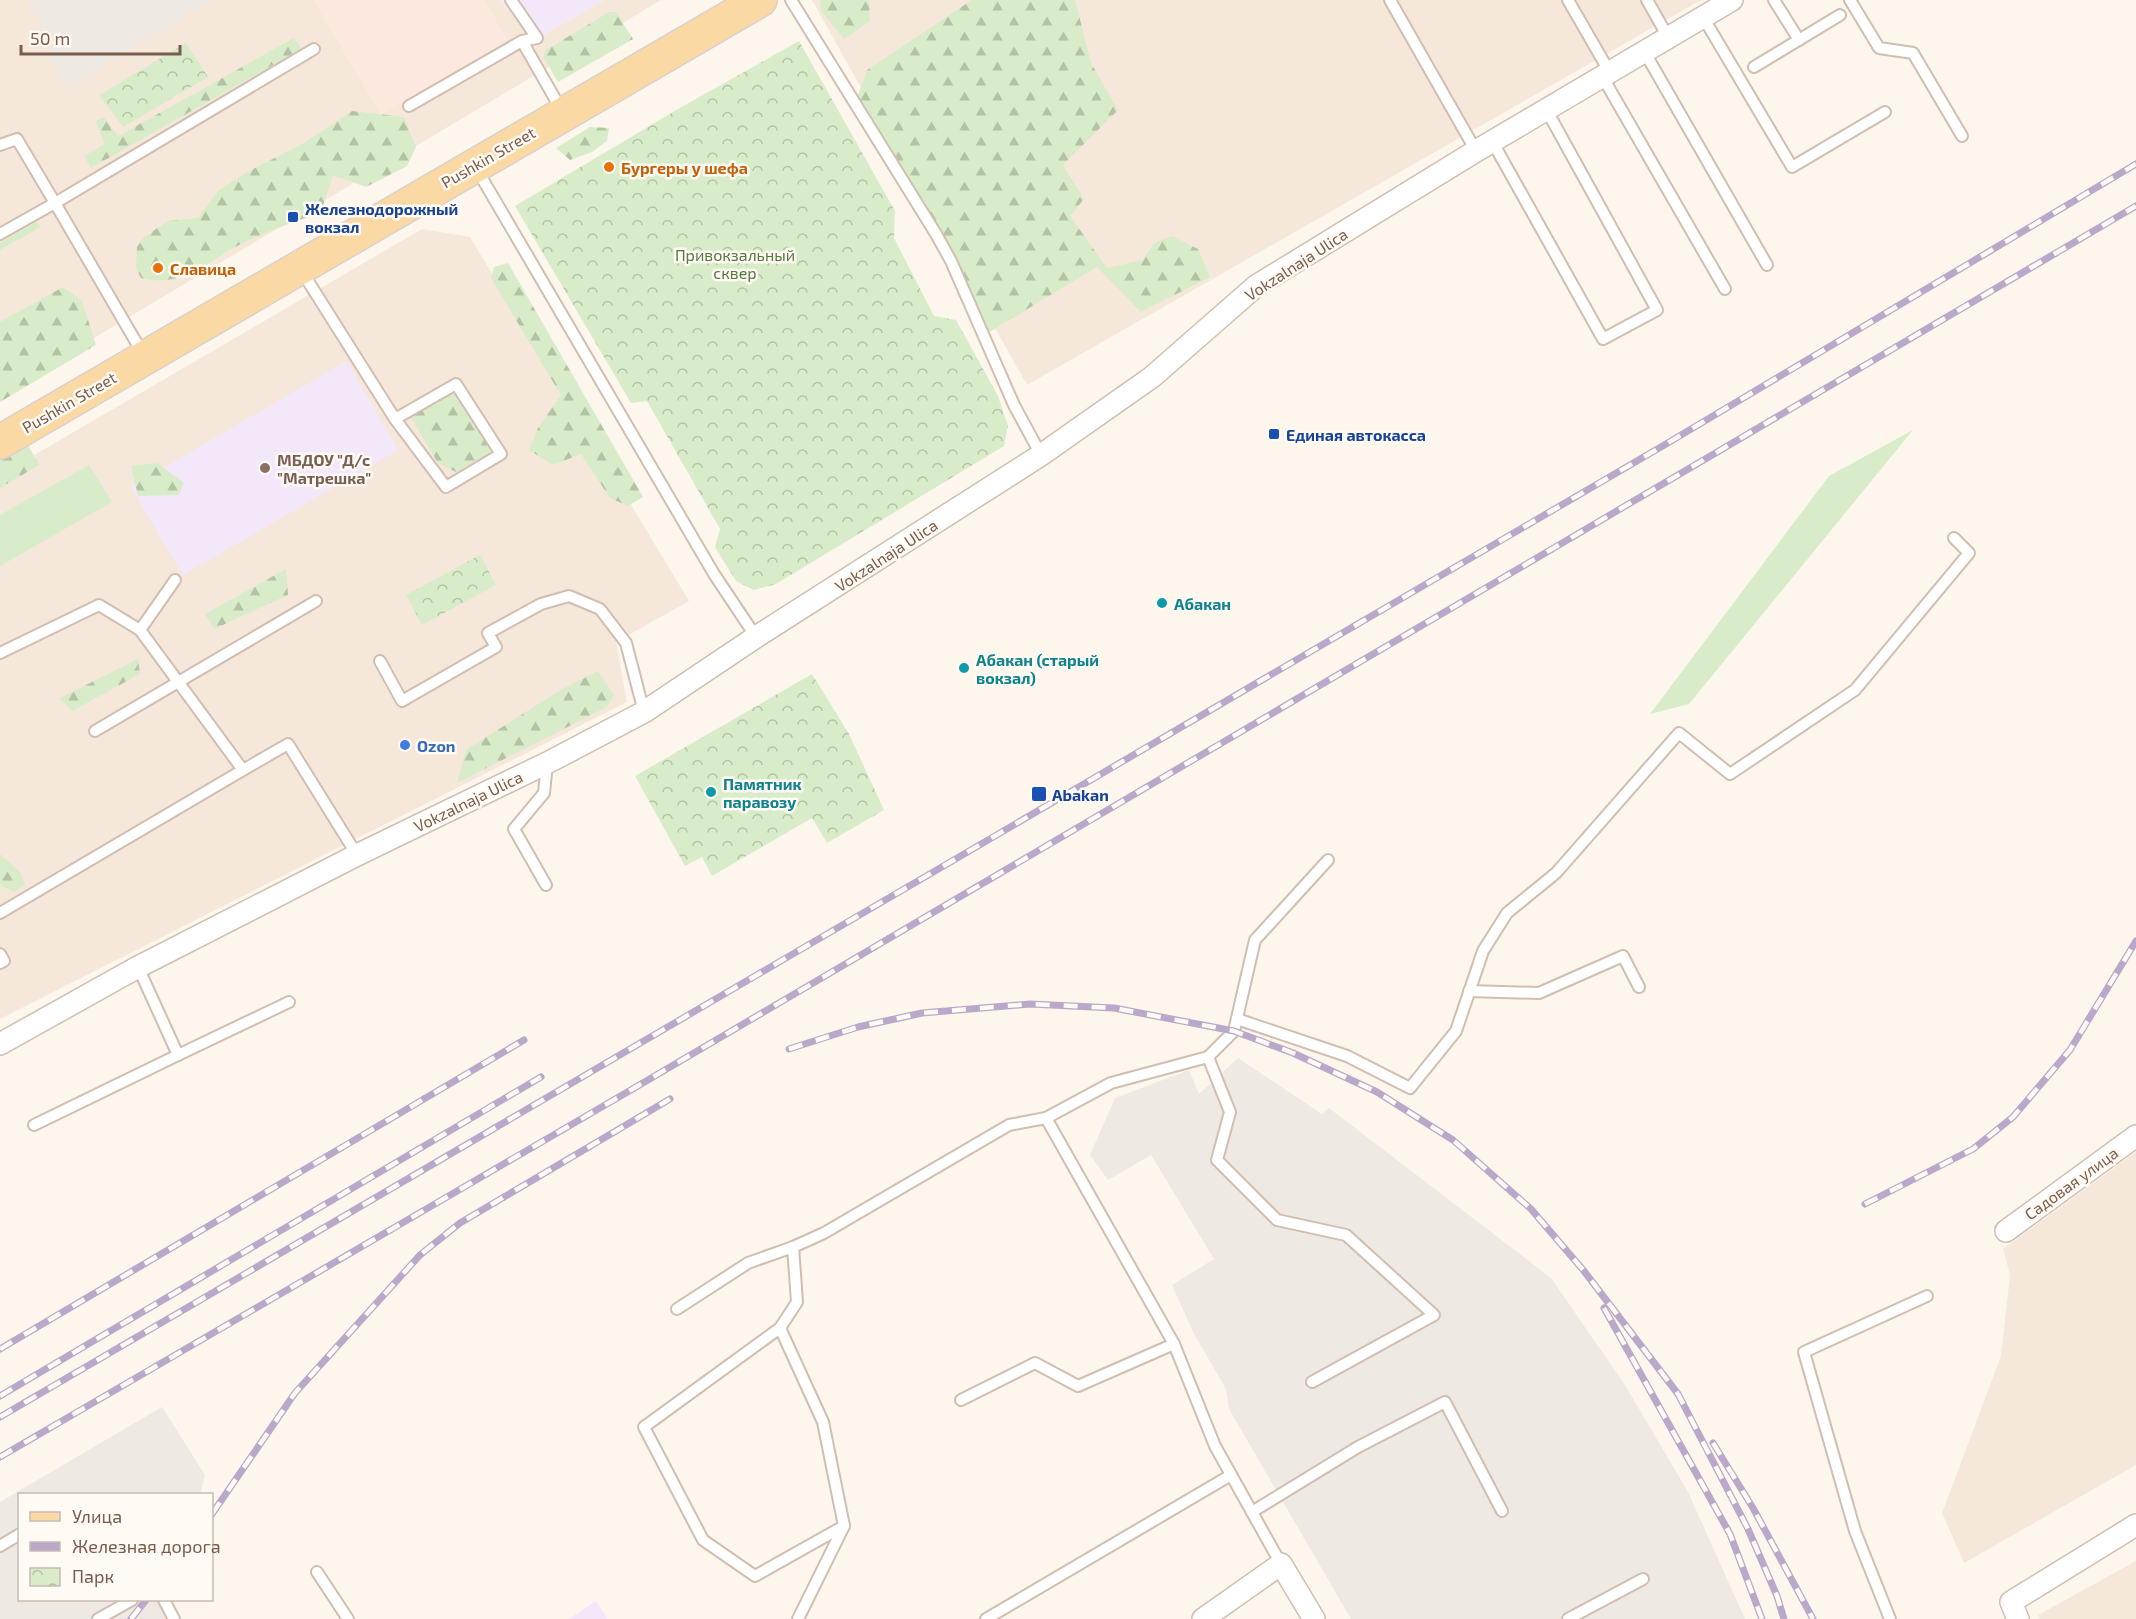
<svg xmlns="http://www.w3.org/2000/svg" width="2136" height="1619" font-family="'Exo 2',sans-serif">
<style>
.residential{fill:#f5e8da}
.commercial{fill:#fde8e0}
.industrial{fill:#efe9e4}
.education{fill:#f3e8fa}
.green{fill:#d8ecc9}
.forest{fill:url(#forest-firs)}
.park{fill:url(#park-crowns)}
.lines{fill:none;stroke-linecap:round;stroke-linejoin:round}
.service-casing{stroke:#d1beb0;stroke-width:14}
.minor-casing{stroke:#d1beb0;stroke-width:24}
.primary-casing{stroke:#dad1cd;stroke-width:36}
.service{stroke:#fff;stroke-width:10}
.minor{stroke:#fff;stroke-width:21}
.primary{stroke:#fbd9a5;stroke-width:33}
.rail-casing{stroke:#b9a8c9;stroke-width:7}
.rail{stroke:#fffaf3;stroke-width:4.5;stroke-dasharray:14;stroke-linecap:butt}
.food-dot{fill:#e8710a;stroke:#fffaf3;stroke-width:2}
.transit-dot{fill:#1a4fb4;stroke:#fffaf3;stroke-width:2}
.education-dot{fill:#8d6e63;stroke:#fffaf3;stroke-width:2}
.culture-dot{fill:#0f9aa8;stroke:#fffaf3;stroke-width:2}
.shop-dot{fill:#3f7fe0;stroke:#fffaf3;stroke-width:2}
.labels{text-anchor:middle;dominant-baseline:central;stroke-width:5;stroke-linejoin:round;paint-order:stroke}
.street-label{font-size:16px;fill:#7a5c4d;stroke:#fffaf3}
.food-label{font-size:16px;font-weight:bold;fill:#c56008;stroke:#fffaf3;text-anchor:start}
.transit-label{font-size:16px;font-weight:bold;fill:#164399;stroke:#fffaf3;text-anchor:start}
.park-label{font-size:16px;fill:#537a41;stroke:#fffaf3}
.education-label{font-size:16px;font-weight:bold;fill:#785e54;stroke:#fffaf3;text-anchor:start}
.culture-label{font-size:16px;font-weight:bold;fill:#0d838f;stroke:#fffaf3;text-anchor:start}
.shop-label{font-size:16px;font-weight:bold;fill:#366cbe;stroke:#fffaf3;text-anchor:start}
</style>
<defs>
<pattern id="forest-firs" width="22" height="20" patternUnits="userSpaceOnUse" patternTransform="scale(1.5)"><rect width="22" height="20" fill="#d8ecc9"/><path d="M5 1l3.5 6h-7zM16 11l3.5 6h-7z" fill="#b4c2a5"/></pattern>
<pattern id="park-crowns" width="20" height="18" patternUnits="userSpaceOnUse" patternTransform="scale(1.5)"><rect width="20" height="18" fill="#d8ecc9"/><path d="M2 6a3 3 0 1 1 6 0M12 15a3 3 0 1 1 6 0" fill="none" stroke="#b4c2a5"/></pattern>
</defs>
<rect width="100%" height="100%" fill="#fdf6ec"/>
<g class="residential">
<polygon points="0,0 26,0 56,45 47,51 69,86 211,0 314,0 381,114 507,41 484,0 500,0 533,41 604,0 661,0 0,394"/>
<polygon points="812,0 1701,0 1027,385"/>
<polygon points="422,229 470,237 689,601 616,642 627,702 0,1019 0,475"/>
<polygon points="2136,1152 2136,1465 1964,1563 1942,1513 2001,1356 2010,1275 2003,1249"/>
<polygon points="2136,1561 2136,1619 2040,1619 2038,1615"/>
</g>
<polygon class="commercial" points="314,0 484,0 507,41 381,114"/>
<g class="industrial">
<polygon points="26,0 211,0 69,86 46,51 56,45"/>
<polygon points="1238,1058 1322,1114 1329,1108 1551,1278 1625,1385 1688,1492 1745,1619 1351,1619 1229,1409 1226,1389 1193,1332 1172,1285 1214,1259 1151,1155 1108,1180 1090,1155 1115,1098 1189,1070 1199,1094"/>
<polygon points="162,1407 205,1475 200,1494 20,1494 20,1600 170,1600 165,1619 0,1619 0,1502"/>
</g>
<g class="education">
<polygon points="500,0 604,0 533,41"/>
<polygon points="347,361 398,450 183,575 131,487"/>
<polygon points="596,1601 608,1619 569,1619"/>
</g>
<g class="green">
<polygon points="36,222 41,227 0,250 0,243"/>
<polygon points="1913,430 1689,704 1650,714 1829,476"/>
<polygon points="89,465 112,502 0,566 0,515"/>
</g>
<g class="forest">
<polygon points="820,0 869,0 870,21 844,39 821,11"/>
<polygon points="972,0 1075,0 1091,63 1118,110 1063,165 1084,199 1070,216 1107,268 1143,260 1154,243 1172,236 1198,249 1210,277 1141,312 1097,267 988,333 857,98 867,70"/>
<polygon points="609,12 616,12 633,39 558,82 543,57 546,50"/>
<polygon points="294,38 301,49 91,168 84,156 105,144 96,121 104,117 118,136"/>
<path d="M352,111L404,117L416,147L407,166L366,187L333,175L321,212C295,222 268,231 243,243C209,260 183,289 141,278L136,268L137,247L144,237L168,221L198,218L219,190L249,171L304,143Z"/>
<polygon points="590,127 609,128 607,141 592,152 570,160 556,148"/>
<polygon points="508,263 643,497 628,506 610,498 581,454 553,465 529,450 538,428 561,395 491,278 494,267"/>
<polygon points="63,287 82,301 96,345 0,402 0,322"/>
<polygon points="455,388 495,450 456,472 438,463 410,416"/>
<polygon points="27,443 39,465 0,488 0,458"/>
<polygon points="157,463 184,483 178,495 138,496 131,466"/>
<polygon points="286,569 288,595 214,629 205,614"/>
<polygon points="138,659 140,674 72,711 60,698"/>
<polygon points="598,671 614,695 607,707 457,783 466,750 562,689"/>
<polygon points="0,854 20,872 25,885 14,892 0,885"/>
</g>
<g class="park">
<polygon points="799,41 895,211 894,238 934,316 956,320 998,396 1008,426 1004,446 776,584 754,590 736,581 715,547 720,529 647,401 631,403 515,206 678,109"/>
<polygon points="186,43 208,77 123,127 99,95"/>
<polygon points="480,555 496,585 422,625 406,595"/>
<polygon points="812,674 849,734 884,810 827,843 812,818 712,876 702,857 685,866 635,776"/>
</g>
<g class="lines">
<defs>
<g id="service">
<polyline points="791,0 936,234 951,261 1014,405 1041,455"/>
<polyline points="1390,0 1476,151"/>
<polyline points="1568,0 1609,71"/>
<polyline points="1647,0 1668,37"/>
<polyline points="1774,0 1799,40"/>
<polyline points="1850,0 1879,48 1913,53 1962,136"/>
<polyline points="1703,17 1792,167 1885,112"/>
<polyline points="522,41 562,111"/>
<polyline points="1644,51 1767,265"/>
<polyline points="1754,67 1840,15"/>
<polyline points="1602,76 1725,289"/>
<polyline points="409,106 522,41 537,38 511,0"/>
<polyline points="1492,141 1603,339 1657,310 1546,109"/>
<polyline points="0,145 17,139 55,203 314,49"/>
<polyline points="476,168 714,574 756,637"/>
<polyline points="0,234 55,203 143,354"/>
<polyline points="301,270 395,419 456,384 501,454 446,487 395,419"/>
<polyline points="140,630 175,580"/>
<polyline points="0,653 99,605 140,630 243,770 288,744 357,855"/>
<polyline points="380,661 402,701 496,647 488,633 541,604 569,596 600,609 626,643 644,712"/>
<polyline points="95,731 316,601"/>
<polyline points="546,885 514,829 544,793 547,763"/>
<polyline points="0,913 243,770"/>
<polyline points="0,954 4,961 0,963"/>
<polyline points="1469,991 1539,993 1623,956 1639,987"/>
<polyline points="1237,1019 1347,1056 1410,1088 1456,1031 1483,951 1507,913 1556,873 1679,733 1730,774 1855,690 1969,553 1954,538"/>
<polyline points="178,1055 289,1002"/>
<polyline points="1208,1057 1234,1031 1255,940 1328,860"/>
<polyline points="1046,1118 1111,1083 1208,1057 1230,1112 1217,1160 1277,1220 1346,1235 1434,1315 1312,1382"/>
<polyline points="34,1125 178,1055 138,967"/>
<polyline points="793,1247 797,1302 780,1328 644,1427 703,1540 755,1576 844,1526"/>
<polyline points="677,1309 748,1263 793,1247 824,1233 1009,1125 1046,1118 1174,1344 1215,1446 1281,1564"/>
<polyline points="780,1328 823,1422 844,1526 798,1619"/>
<polyline points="961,1400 1035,1363 1078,1386 1174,1344"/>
<polyline points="1252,1512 1358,1447 1445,1402 1502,1511"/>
<polyline points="0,1546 20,1534"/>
<polyline points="317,1572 348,1619"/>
<polyline points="164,1600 174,1619"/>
<polyline points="98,1619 132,1600"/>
<polyline points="986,1619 1231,1475"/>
<polyline points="1568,1619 1643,1579"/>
<polyline points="1890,1619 1855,1531 1804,1352 1927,1296"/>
</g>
<g id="minor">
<polyline points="0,1044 138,967 357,855 547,763 644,712 756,637 1041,455 1152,377 1256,286 1476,151 1732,0"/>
<polyline points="2006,1231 2136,1136"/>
<polyline points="1203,1619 1281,1564 1314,1619"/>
<polyline points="2018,1619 2011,1602 2136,1525"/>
</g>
<polyline id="primary" points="0,442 760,0"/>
</defs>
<use href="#service" class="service-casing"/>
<use href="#minor" class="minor-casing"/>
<use href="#primary" class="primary-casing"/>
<use href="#service" class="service"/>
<use href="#minor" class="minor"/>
<use href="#primary" class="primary"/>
<defs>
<g id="rail">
<polyline points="789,1049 858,1027 922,1013 1030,1004 1114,1008 1234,1031 1293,1053 1377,1092 1453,1140 1531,1209 1584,1271 1678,1394 1748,1529 1777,1596 1784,1619"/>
<polyline points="1865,1204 1973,1149 2013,1117 2070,1050 2136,941"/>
<polyline points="1604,1308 1730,1534 1762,1619"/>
<polyline points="0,1349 524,1040"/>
<polyline points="0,1396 541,1077"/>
<polyline points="0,1417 1666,444 2136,164"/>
<polyline points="1713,1443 1753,1508 1813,1619"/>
<polyline points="0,1457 636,1087 2136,206"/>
<polyline points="212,1514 295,1393 420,1255 460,1223 670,1099"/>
<polyline points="131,1619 146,1600"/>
</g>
</defs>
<use href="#rail" class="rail-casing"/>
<use href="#rail" class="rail"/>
</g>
<g class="food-dot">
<circle cx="609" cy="167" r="6"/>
<circle cx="158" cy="268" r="6"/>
</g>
<g class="transit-dot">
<rect x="287" y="211" width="12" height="12" rx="3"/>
<rect x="1268" y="428" width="12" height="12" rx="3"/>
<rect x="1031" y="786" width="16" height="16" rx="3"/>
</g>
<circle class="education-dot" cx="265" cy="468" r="6"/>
<g class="culture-dot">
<circle cx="1162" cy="603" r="6"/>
<circle cx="964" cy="668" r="6"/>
<circle cx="711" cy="792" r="6"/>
</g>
<circle class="shop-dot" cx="405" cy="745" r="6"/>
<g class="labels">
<g class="street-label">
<text transform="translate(488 157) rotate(-30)">Pushkin Street</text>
<text transform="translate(1296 264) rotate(-33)">Vokzalnaja Ulica</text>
<text transform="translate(69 402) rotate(-30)">Pushkin Street</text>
<text transform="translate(886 555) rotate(-33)">Vokzalnaja Ulica</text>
<text transform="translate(468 801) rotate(-26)">Vokzalnaja Ulica</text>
<text transform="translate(2071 1183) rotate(-36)">Садовая улица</text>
</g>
<g class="food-label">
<text x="621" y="167">Бургеры у шефа</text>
<text x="170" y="268">Славица</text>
</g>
<g class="transit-label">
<text x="305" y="208">Железнодорожный<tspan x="305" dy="18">вокзал</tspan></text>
<text x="1286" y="434">Единая автокасса</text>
<text x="1052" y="794">Abakan</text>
</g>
<g class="park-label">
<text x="735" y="254">Привокзальный<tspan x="735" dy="18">сквер</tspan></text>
</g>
<g class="education-label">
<text x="277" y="459">МБДОУ "Д/с<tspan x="277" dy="18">"Матрешка"</tspan></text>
</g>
<g class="culture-label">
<text x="1174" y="603">Абакан</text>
<text x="976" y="659">Абакан (старый<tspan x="976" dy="18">вокзал)</tspan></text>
<text x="723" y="783">Памятник<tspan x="723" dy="18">паравозу</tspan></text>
</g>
<g class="shop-label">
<text x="417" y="745">Ozon</text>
</g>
</g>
<rect x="18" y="1493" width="195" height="108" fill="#fffaf3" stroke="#cabbb1" stroke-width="1.5"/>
<rect x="30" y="1512" width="30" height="9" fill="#fbd9a5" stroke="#cabbb1" stroke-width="1.5"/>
<text x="72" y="1523" font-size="18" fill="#7a5c4d">Улица</text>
<rect x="30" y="1542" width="30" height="9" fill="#b9a8c9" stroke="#cabbb1" stroke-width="1.5"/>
<text x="72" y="1553" font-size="18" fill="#7a5c4d">Железная дорога</text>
<rect x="30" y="1568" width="30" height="18" fill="url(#park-crowns)" stroke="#cabbb1" stroke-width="1.5"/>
<text x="72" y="1583" font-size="18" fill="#7a5c4d">Парк</text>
<path d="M21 45v9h159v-9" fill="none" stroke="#7a5c4d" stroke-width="3"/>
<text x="30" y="45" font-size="18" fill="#7a5c4d" stroke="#fffaf3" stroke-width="4.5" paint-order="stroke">50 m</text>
</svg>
